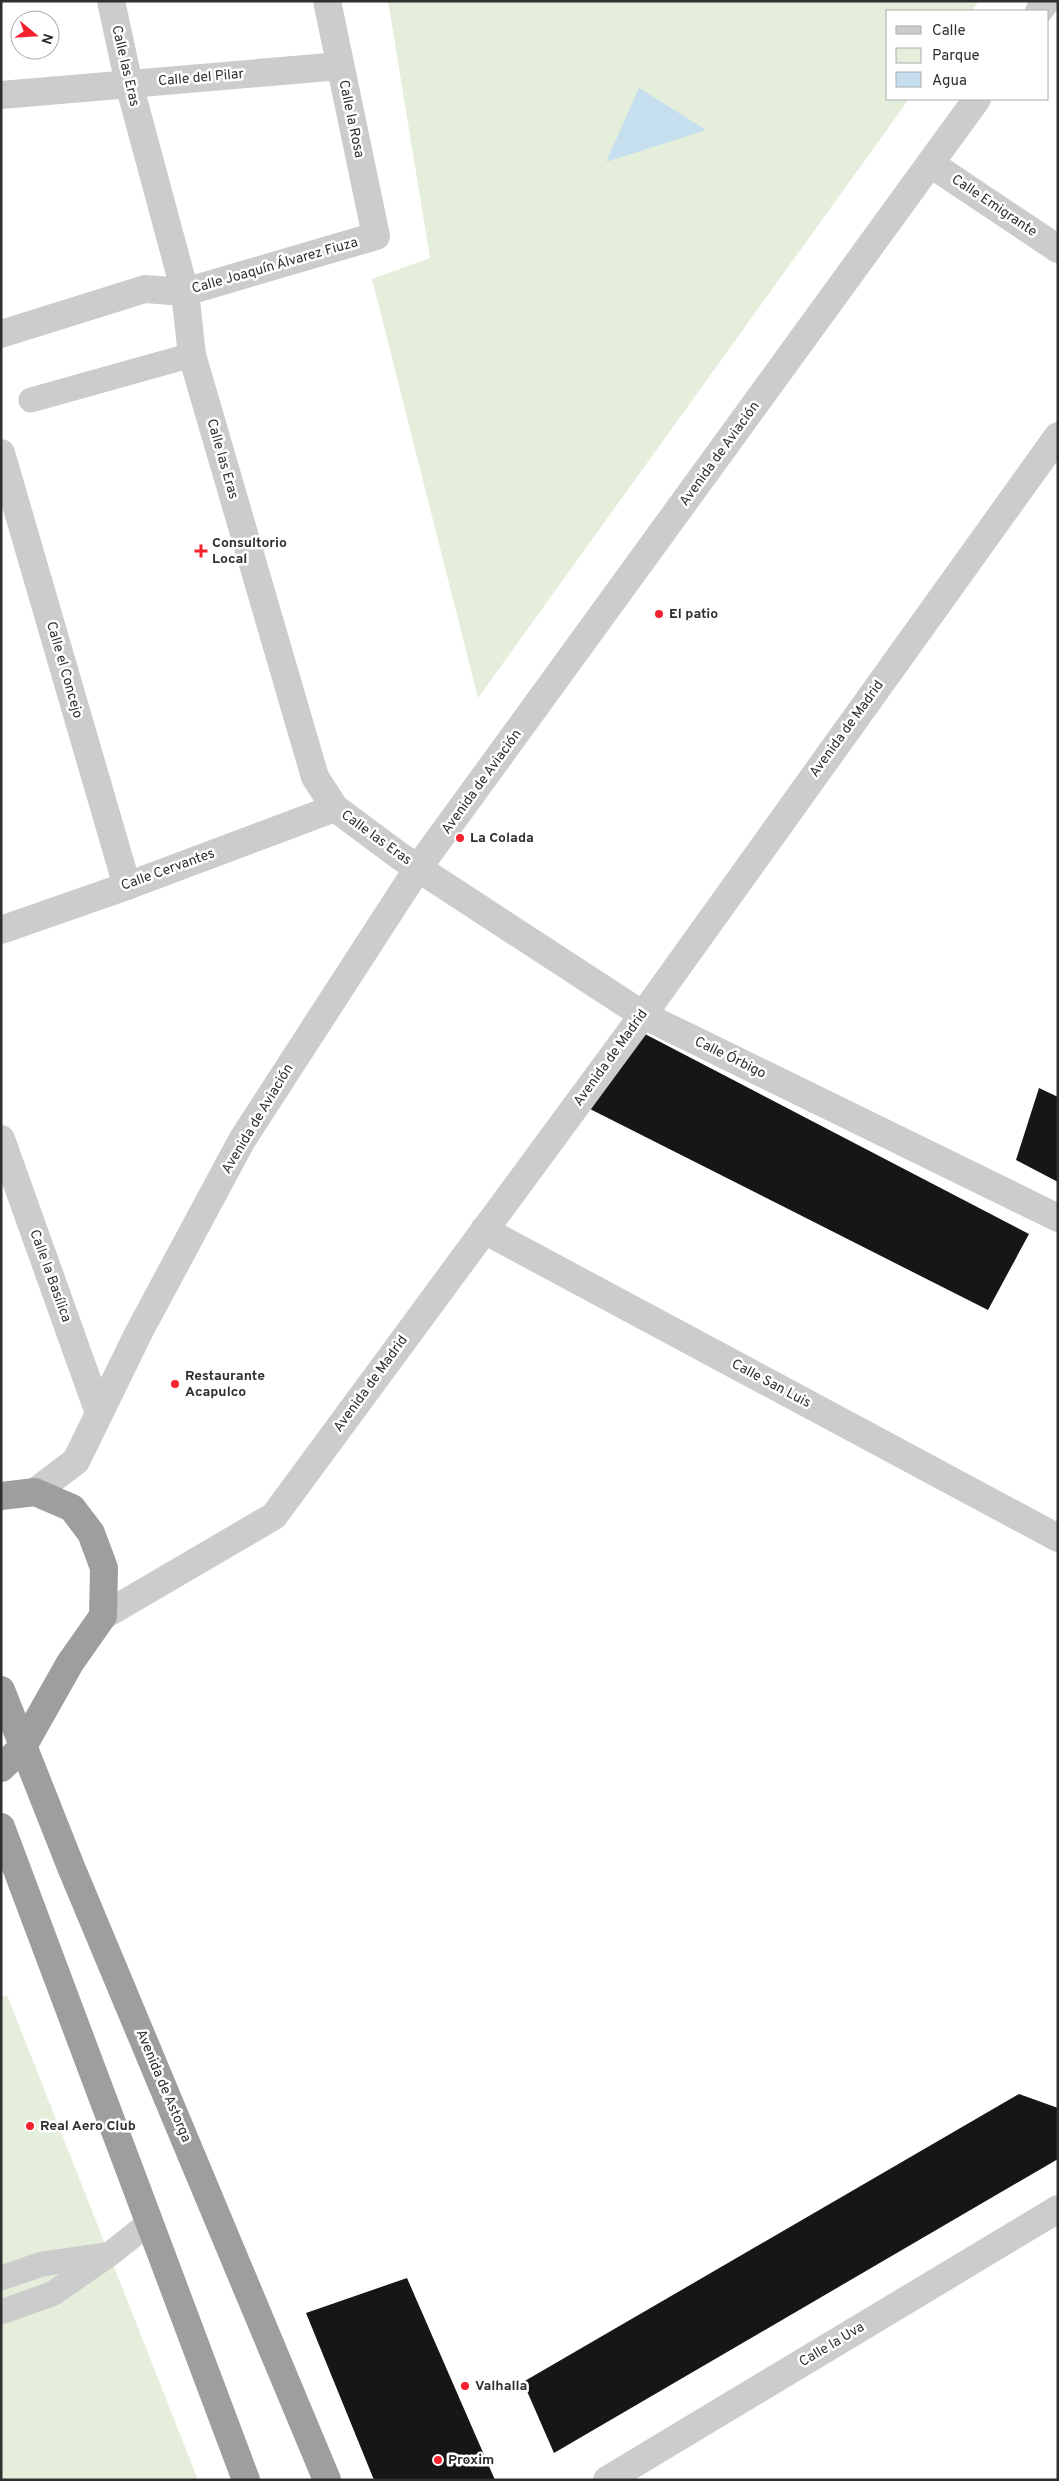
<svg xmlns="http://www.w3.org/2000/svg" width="1059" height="2481" font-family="Overpass,sans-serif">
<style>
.green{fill:#e5eedb}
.water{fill:#c6dfef}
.building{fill:#161616}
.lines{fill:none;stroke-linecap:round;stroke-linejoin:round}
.service{stroke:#ccc;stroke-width:25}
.minor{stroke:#ccc;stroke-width:28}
.trunk{stroke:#9e9e9e;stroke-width:28}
.poi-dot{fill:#f6212f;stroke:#fff;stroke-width:2}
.labels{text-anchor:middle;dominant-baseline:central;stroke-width:5;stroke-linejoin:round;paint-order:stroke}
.street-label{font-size:14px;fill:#2f2f2f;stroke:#fff}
.poi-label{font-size:14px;font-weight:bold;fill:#2f2f2f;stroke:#fff;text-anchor:start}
</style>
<rect width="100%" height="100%" fill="#fff"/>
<g class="green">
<polygon points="388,1 979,1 972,11 888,11 888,99 909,99 478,698 372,279 430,258"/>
<polygon points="7,1995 198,2480 1,2480 1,1998"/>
</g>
<polygon class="water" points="639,88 706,130 606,162"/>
<g class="building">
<polygon points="645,1034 1029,1234 988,1310 590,1109"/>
<polygon points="1039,1088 1058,1097 1058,1182 1016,1160"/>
<polygon points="1019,2094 1058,2108 1058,2159 554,2453 523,2382"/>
<polygon points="407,2278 495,2480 374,2480 306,2313"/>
</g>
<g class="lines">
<g class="service">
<polyline points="31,400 192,355"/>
<polyline points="1,2278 42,2264 105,2255"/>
<polyline points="1,2312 52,2294 110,2254 149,2223"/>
</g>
<g class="minor">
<polyline points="111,1 129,84 185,292 192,355 315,777 335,808 401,857 643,1015 1058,1218"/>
<polyline points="1039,11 1046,1"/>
<polyline points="1,95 340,66"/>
<polyline points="931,164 1058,249"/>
<polyline points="1,334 145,289 185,292 376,236 327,1"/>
<polyline points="1,453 127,886"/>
<polyline points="1,930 127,886 335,808"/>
<polyline points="1,1139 99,1413"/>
<polyline points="484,1230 1058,1538"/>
<polyline points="35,1492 76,1461 139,1332 242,1140 418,868 977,99"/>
<polyline points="103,1616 274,1516 643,1015 1058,436"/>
<polyline points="607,2480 1058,2209"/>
</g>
<g class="trunk">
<polyline points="1,1496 35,1492 72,1508 91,1533 104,1568 103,1616 70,1663 22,1748 1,1768"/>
<polyline points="1,1690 71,1867 327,2480"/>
<polyline points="1,1827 246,2480"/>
</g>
</g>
<g class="poi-dot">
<path d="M198.5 543.5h5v5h5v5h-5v5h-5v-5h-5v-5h5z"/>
<circle cx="659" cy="614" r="5"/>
<circle cx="460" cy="838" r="5"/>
<circle cx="175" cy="1384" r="5"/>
<circle cx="30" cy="2126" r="5"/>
<circle cx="465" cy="2386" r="5"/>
<circle cx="438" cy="2460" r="5"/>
</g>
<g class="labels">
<g class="street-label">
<text transform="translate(125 66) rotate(77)">Calle las Eras</text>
<text transform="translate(201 78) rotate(-5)">Calle del Pilar</text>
<text transform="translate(351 119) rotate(78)">Calle la Rosa</text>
<text transform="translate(994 206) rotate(34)">Calle Emigrante</text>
<text transform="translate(275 266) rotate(-16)">Calle Joaquín Álvarez Fiuza</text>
<text transform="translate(720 454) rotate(-54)">Avenida de Aviación</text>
<text transform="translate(222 459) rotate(74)">Calle las Eras</text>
<text transform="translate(64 670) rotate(74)">Calle el Concejo</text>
<text transform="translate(847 729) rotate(-54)">Avenida de Madrid</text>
<text transform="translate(482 782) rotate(-54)">Avenida de Aviación</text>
<text transform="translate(376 838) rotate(36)">Calle las Eras</text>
<text transform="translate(168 870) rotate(-20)">Calle Cervantes</text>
<text transform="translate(611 1058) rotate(-54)">Avenida de Madrid</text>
<text transform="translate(730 1058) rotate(26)">Calle Órbigo</text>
<text transform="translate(258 1119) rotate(-59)">Avenida de Aviación</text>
<text transform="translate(50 1276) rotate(70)">Calle la Basílica</text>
<text transform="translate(371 1384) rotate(-54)">Avenida de Madrid</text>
<text transform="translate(771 1384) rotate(28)">Calle San Luis</text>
<text transform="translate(163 2086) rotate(67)">Avenida de Astorga</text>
<text transform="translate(832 2345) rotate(-31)">Calle la Uva</text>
</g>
<g class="poi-label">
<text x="212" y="543">Consultorio<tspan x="212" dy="16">Local</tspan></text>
<text x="669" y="614">El patio</text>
<text x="470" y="838">La Colada</text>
<text x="185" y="1376">Restaurante<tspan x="185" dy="16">Acapulco</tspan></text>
<text x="40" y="2126">Real Aero Club</text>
<text x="475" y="2386">Valhalla</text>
<text x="448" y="2460">Proxim</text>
</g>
</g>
<rect width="1059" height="2481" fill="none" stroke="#2f2f2f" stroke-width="5"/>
<rect x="886" y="10" width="162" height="90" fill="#ffffff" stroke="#acacac"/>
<rect x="896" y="26" width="25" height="8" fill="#cccccc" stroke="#acacac"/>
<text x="932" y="35" font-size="15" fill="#2f2f2f">Calle</text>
<rect x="896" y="48" width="25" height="15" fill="#e5eedb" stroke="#acacac"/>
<text x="932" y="60" font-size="15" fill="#2f2f2f">Parque</text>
<rect x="896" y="72" width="25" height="15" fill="#c6dfef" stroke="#acacac"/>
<text x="932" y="85" font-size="15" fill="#2f2f2f">Agua</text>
<g transform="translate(35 35) rotate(108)"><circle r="24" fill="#ffffff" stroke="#acacac"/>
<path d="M0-4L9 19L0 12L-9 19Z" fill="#f6212f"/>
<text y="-8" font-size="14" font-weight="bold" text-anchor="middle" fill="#2f2f2f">N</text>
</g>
</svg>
